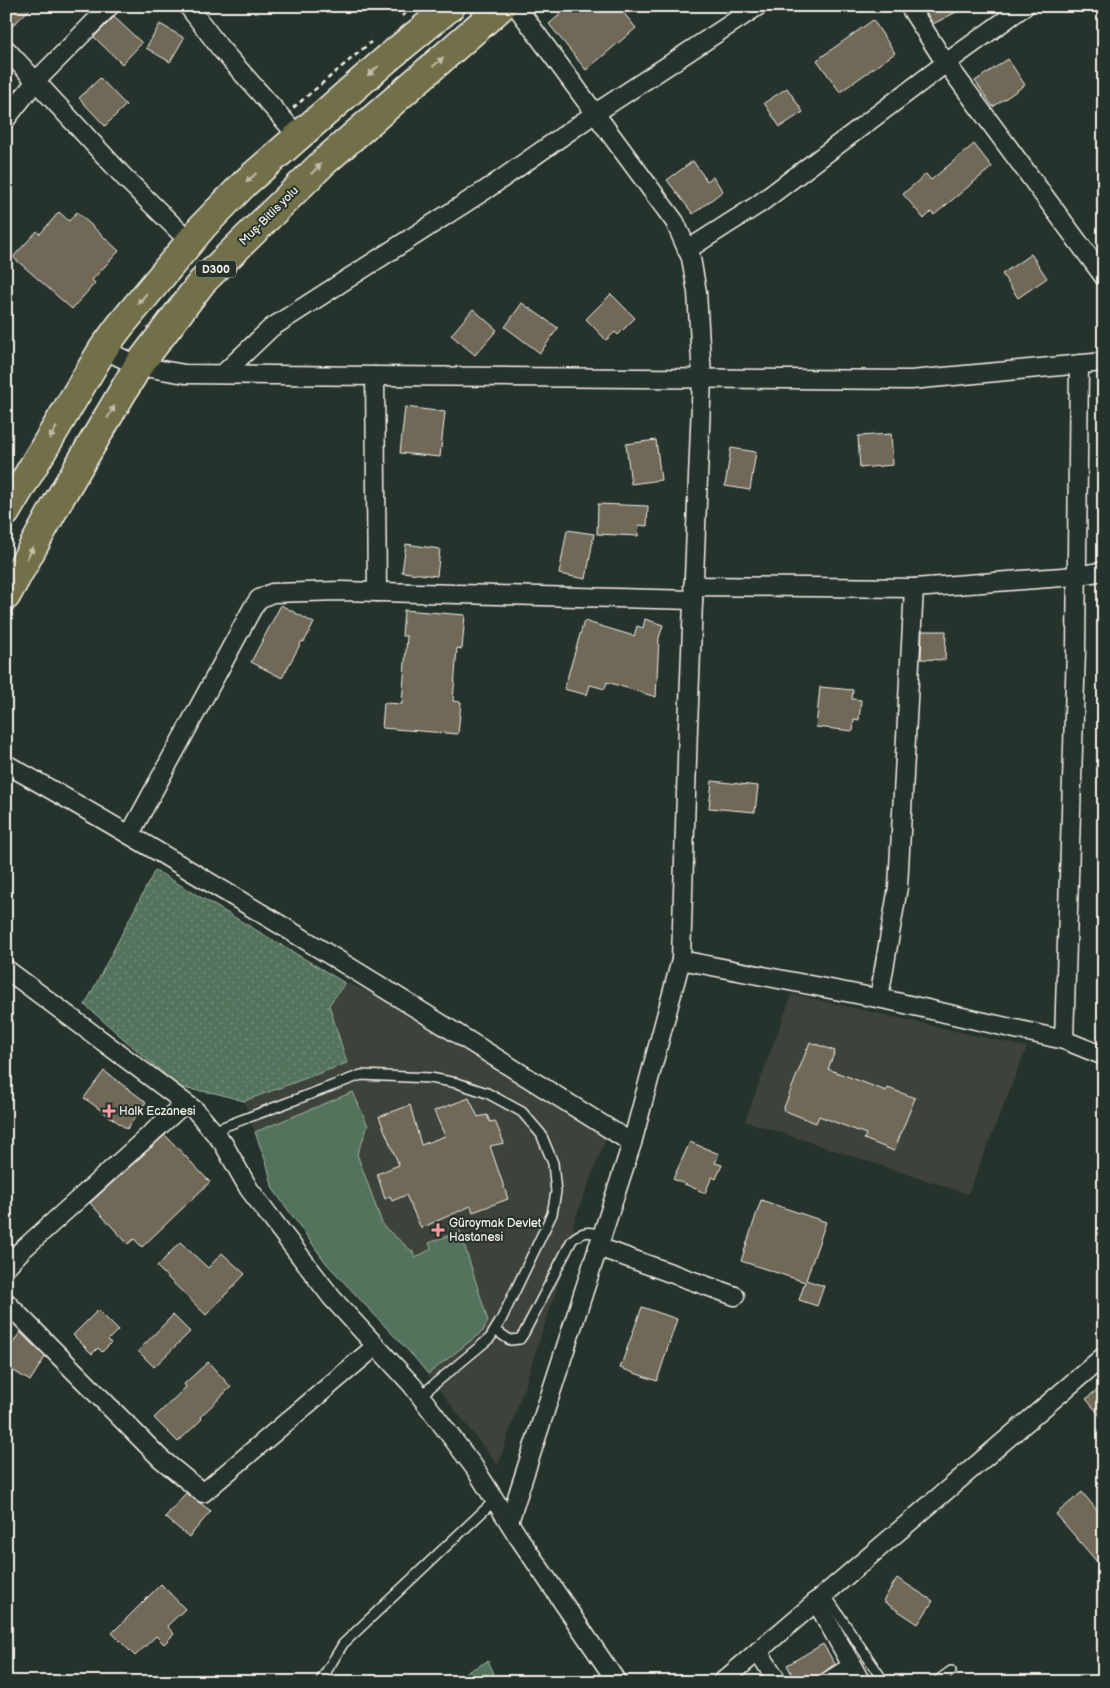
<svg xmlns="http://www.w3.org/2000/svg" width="1110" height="1688" font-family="'Balsamiq Sans',sans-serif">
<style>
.built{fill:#3c433a}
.green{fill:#52735d;stroke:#a3b2a2}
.park{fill:url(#park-dots);stroke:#a3b2a2}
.building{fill:#706958;stroke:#f4f1e8}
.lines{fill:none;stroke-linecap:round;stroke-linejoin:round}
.service-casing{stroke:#f4f1e8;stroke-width:12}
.minor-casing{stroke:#f4f1e8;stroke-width:21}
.trunk-casing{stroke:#f4f1e8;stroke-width:31}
.path{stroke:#f4f1e8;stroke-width:2.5;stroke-dasharray:5 4;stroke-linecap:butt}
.service{stroke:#26332d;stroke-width:9}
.minor{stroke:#26332d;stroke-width:18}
.trunk{stroke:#726f4a;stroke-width:28}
.oneway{fill:#c0bda9}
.poi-dot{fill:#ff9aa2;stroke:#26332d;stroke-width:2}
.labels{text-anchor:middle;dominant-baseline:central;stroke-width:4;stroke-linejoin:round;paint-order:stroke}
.shield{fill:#26332d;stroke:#b6b8b0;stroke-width:1}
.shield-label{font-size:11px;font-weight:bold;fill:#f4f1e8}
.street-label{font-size:12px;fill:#f4f1e8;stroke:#26332d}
.poi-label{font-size:12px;fill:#f4f1e8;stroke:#26332d;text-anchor:start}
</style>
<defs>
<pattern id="park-dots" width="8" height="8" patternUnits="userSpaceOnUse" patternTransform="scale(1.25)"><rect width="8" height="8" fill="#52735d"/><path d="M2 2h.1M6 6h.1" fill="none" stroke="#748e7c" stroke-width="1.8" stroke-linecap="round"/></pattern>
</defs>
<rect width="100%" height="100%" fill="#26332d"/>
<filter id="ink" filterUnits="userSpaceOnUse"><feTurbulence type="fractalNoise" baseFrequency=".02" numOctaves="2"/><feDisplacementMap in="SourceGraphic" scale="10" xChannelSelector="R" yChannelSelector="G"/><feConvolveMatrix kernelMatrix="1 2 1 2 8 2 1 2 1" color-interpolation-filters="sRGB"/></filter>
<g filter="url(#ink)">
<g class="built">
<polygon points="345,983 378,994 606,1138 574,1222 573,1239 498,1466 414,1357 326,1263 273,1189 267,1165 244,1101 347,1063 329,1005"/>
<polygon points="792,994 1027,1047 968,1194 745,1121"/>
</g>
<g class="green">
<polygon points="353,1092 368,1126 357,1154 383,1226 413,1252 415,1258 431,1249 429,1243 460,1231 488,1321 483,1331 428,1374 414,1357 326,1263 273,1189 267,1165 255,1132"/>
<polygon points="488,1661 498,1682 448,1682"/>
</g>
<polygon class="park" points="155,870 345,983 329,1005 347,1063 244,1101 215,1093 180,1088 85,1005"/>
<g class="building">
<polygon points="6,6 33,6 6,32"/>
<polygon points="570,6 618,6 636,28 586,70 549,24"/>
<polygon points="922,6 968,6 933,24"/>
<polygon points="114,17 142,43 122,64 94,37"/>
<polygon points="873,20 895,53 840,92 817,60"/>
<polygon points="160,24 184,38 170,62 146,48"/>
<polygon points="1008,59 1025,85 993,107 975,81"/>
<polygon points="100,78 126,105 105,126 79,98"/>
<polygon points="787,88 803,112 780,127 764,103"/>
<polygon points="974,144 992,167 934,215 931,212 924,219 903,194 926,174 931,180"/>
<polygon points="693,161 707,181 713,177 723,191 693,214 667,180"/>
<polygon points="59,212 69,221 77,212 119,251 92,280 95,283 72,309 13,257 37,231 40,234"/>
<polygon points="1031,254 1047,278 1018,298 1002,274"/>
<polygon points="611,294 635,318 618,335 615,332 606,340 586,319"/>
<polygon points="522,303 558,328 540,353 505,327"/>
<polygon points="473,309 497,330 475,355 451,335"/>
<polygon points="405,407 445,412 440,457 400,453"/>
<polygon points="891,434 893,465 860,468 858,436"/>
<polygon points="656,440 661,480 631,484 626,444"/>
<polygon points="731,448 756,452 750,490 725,486"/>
<polygon points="598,504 648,506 647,526 639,525 638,536 597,534"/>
<polygon points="567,530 594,534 586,579 559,574"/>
<polygon points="406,544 440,549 437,576 402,572"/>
<polygon points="281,605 314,623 304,642 302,641 282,678 251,662"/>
<polygon points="404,610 465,615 462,649 457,648 453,701 461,702 458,734 382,728 384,703 402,704 407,636 402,636"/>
<polygon points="645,619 663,625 659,638 656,697 607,682 605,689 590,685 587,695 564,689 584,621 634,636 637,626 643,628"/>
<polygon points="922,631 946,631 945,660 921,659"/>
<polygon points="820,687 853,690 852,699 861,700 859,720 854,719 853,731 816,727"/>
<polygon points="712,781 758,786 755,812 709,808"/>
<polygon points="810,1042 835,1051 828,1069 886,1091 888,1088 915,1098 894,1151 864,1139 866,1134 819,1116 816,1123 783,1110"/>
<polygon points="104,1071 146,1102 127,1129 84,1098"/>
<polygon points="469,1098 478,1117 487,1115 490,1122 495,1121 504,1143 490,1146 508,1199 473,1212 471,1206 421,1228 406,1195 392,1201 390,1196 385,1199 377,1174 399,1165 379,1117 410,1105 421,1145 445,1136 434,1111"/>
<polygon points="165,1135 210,1182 142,1247 134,1239 128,1244 90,1203"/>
<polygon points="690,1142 719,1154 715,1163 722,1165 716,1179 712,1177 705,1193 673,1179"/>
<polygon points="761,1200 826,1222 806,1280 824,1286 817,1306 799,1300 805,1282 741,1261"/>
<polygon points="180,1242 208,1268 222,1253 245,1274 206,1315 157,1267"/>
<polygon points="642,1307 677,1319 657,1381 620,1368"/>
<polygon points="98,1310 118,1330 108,1340 111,1343 102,1352 98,1348 92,1354 73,1335"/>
<polygon points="173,1315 190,1332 154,1367 138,1351"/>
<polygon points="20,1332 45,1357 30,1381 6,1366 6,1354"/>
<polygon points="208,1362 231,1387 200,1417 202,1419 178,1442 154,1418 186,1387 184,1384"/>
<polygon points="1104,1384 1104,1420 1086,1399"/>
<polygon points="1082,1492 1104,1519 1104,1570 1056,1514"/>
<polygon points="186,1493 211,1511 189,1537 165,1517"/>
<polygon points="897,1578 933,1601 918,1624 883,1601"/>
<polygon points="161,1584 185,1609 167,1626 174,1634 164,1644 156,1636 135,1656 112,1633"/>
<polygon points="823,1644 835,1664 810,1682 796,1682 787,1665"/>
</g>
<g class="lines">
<defs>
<g id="service">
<polyline points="212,1131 361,1075 430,1078 457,1083 487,1093 522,1112 541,1134 553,1163 556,1192 552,1214 501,1320 490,1338 420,1396"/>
<path d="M495,1330L510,1340L520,1339L524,1333L572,1240C582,1231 589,1231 602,1235"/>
<polyline points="825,1594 884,1682"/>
<polyline points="320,1682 343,1644 495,1500"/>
<polyline points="936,1682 951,1671"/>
</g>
<g id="minor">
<polyline points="188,6 220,48 298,136"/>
<polyline points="516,6 675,222 691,258 697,292 702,378 688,727 681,960 892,1001 1064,1040 1104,1056"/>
<polyline points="909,6 941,56 1104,277"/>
<polyline points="6,49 124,177 190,242"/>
<polyline points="6,119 36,81 110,6"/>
<polyline points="687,250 759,204 946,63 1025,6"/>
<polyline points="103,349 138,366 185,374 375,376 911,380 1104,362"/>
<polyline points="223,374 271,328 490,187 594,114 758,6"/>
<polyline points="375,376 377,592"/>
<polyline points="693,586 914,588 1076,576 1104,571"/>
<path d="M6,764C219,884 425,1013 632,1143"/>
<polyline points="130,834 252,609 259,599 272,593 341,591 693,600"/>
<polyline points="6,969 196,1111 223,1143 249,1189 332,1298 412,1385 474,1467 517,1535 617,1682"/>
<polyline points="879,998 898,887 914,588"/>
<polyline points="1064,1040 1076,650 1079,364"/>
<polyline points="598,1247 735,1296"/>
<polyline points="6,1267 21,1251 185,1103"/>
<polyline points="6,1302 160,1458 203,1493 376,1346"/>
<polyline points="509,1522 632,1143 681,960"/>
<polyline points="816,1601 861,1682"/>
<polyline points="758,1651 778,1682"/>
<polyline points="722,1682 1104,1356"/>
<polyline points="827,1682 852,1666"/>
</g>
<g id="trunk">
<polyline points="6,512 103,349 120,326 203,226 245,183 388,58 451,6"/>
<polyline points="6,596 60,498 138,366 202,282 324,162 502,6"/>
</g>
</defs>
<use href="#service" class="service-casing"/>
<use href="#minor" class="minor-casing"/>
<use href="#trunk" class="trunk-casing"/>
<g class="path">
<polyline points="402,16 415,6"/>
<polyline points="293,108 371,42"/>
</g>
<use href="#service" class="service"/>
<use href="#minor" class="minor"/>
<use href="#trunk" class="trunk"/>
</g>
<defs><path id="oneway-solid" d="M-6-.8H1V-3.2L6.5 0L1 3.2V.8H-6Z" transform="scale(1.25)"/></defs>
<g class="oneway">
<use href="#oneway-solid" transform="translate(438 62) rotate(-41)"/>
<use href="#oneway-solid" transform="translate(373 71) rotate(139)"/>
<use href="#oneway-solid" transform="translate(316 169) rotate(-45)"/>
<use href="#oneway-solid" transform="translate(251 178) rotate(139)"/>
<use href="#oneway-solid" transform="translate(142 299) rotate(130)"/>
<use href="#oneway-solid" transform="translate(111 412) rotate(-59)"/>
<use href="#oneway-solid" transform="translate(53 433) rotate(121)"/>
<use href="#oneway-solid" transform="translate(30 553) rotate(-61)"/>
</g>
</g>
<g class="poi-dot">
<path d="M106.5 1103.5h5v5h5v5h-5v5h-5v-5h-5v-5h5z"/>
<path d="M435.5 1222.5h5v5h5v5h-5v5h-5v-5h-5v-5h5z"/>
</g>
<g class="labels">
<rect class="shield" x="196" y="260.5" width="40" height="17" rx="4"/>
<g class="shield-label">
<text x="216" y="269">D300</text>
</g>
<g class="street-label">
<text transform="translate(269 216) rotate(-45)">Muş-Bitlis yolu</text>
</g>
<g class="poi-label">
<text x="119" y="1111">Halk Eczanesi</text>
<text x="449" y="1223">Güroymak Devlet<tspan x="449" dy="14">Hastanesi</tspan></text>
</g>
</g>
<rect width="1110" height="1688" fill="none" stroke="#26332d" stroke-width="25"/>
<rect x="12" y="12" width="1085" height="1663" fill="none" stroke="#f4f1e8" stroke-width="2" filter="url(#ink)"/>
</svg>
